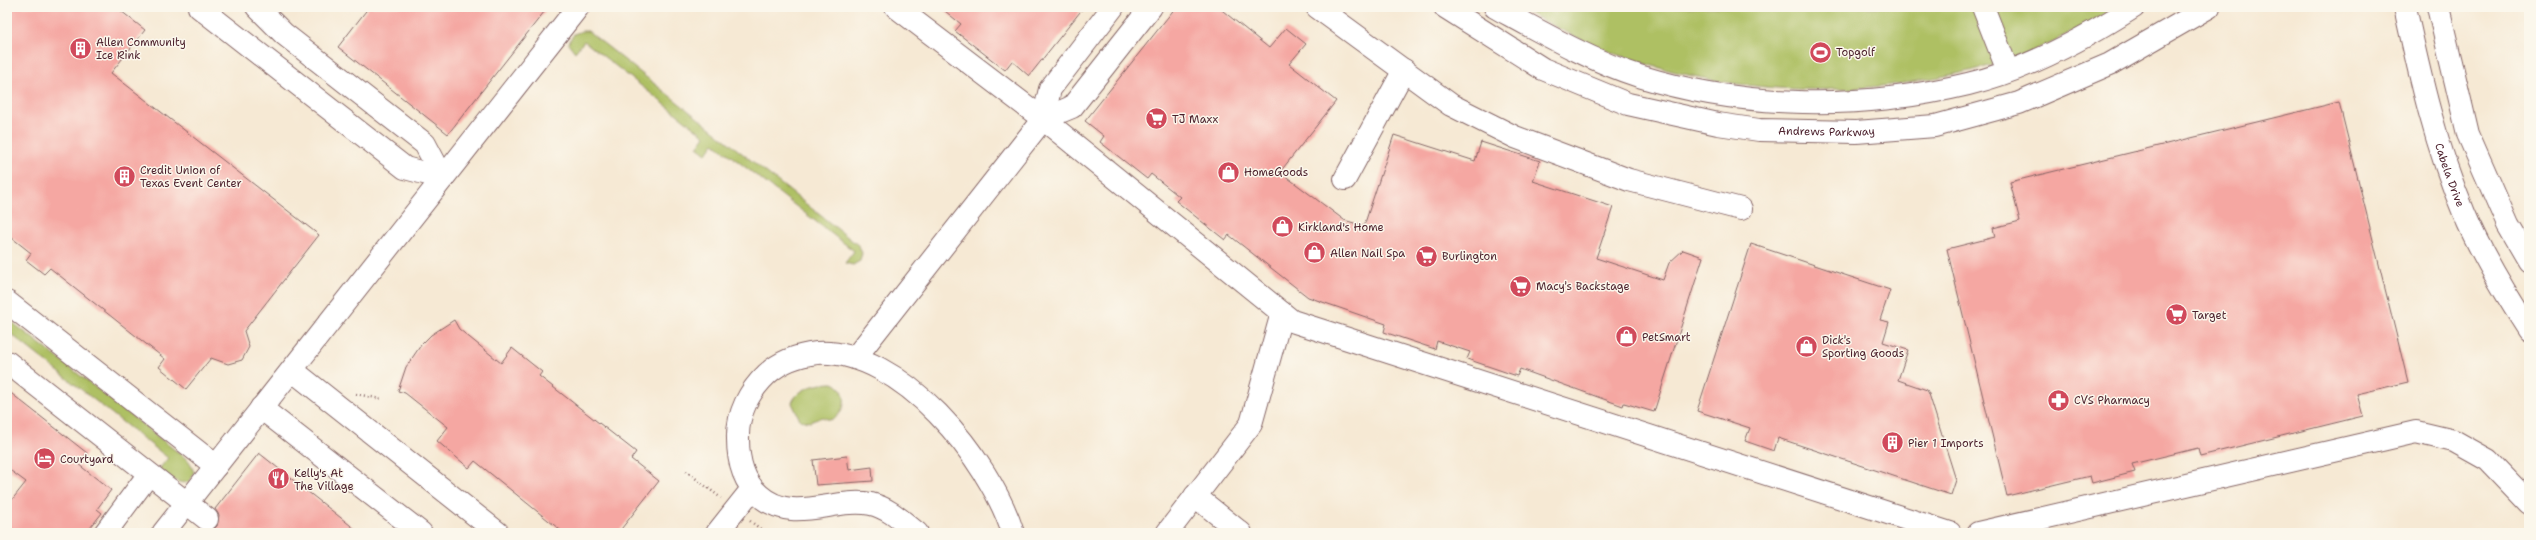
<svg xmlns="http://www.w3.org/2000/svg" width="2536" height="540" font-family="'Shantell Sans',sans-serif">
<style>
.green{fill:#aec063;stroke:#7c7047}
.building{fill:#f5a7a2}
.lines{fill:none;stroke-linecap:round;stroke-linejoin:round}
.minor-casing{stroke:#866666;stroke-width:24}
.path{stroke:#866666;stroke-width:2.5;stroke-dasharray:1 3;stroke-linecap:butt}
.minor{stroke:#fff;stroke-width:22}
.labels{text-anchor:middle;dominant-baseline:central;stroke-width:3;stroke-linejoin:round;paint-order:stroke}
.poi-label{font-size:11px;fill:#4a1f2b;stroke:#fbf7ec;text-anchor:start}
.street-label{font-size:11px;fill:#4a1f2b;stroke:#fbf7ec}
</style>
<rect width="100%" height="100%" fill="#fbf7ec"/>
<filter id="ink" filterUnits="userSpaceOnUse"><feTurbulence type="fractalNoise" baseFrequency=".025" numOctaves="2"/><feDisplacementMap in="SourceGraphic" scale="8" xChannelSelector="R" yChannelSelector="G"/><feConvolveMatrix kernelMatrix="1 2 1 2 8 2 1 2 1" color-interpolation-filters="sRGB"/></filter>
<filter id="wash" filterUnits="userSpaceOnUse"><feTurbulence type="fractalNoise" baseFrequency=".012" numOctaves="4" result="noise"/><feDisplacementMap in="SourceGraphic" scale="16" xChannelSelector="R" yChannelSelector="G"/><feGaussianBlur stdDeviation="0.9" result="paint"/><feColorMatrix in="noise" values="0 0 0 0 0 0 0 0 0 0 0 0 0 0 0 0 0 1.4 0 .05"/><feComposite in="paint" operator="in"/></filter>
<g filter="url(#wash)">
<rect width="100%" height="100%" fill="#f6e9d4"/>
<g class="green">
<path d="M1518,7H2117C2082,26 2047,47 2009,60C1983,69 1956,74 1929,79C1828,98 1728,91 1630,59C1590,46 1554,26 1518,7Z"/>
<polygon points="582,31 588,31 859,246 862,253 860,261 853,265 845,263 854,251 714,143 706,154 697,147 705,136 584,41 575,52 568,43 574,34"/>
<path d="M7,318L189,461L194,472C189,494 169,477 159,469L168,458L7,331Z"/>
<path d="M833,383C850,390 847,415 830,420L822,417L810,422L800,420L792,403C797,388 819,383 833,383Z"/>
</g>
<g id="blocks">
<g class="building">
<polygon points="7,7 116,7 145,30 111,73 319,235 244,331 249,347 242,360 228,364 211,358 186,389 159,367 165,359 50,268 44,274 26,260 31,253 7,234"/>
<polygon points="369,7 548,7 448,134 338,47"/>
<polygon points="940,7 1084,7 1029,76 1012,61 1005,70 955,31 961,24"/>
<polygon points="1176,7 1218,7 1269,48 1286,28 1306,44 1289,64 1336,101 1280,172 1344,220 1364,226 1394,135 1475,161 1481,142 1540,161 1533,181 1613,207 1596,258 1663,280 1669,263 1683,250 1703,257 1654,412 1624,403 1623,406 1520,369 1517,376 1467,359 1470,352 1437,341 1435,349 1384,332 1386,324 1308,297 1229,235 1225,240 1176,201 1180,197 1151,174 1147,179 1100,142 1104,136 1085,121"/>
<polygon points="2339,102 2408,382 2357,394 2363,416 2200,456 2198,448 2132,464 2135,472 2092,483 2090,476 2007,496 1947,249 1995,237 1993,228 2020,221 2010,182"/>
<polygon points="1751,244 1890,290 1880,320 1889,322 1883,342 1908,350 1898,380 1927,390 1929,394 1956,480 1951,495 1778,438 1774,451 1745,441 1750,428 1697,411"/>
<polygon points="454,320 459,329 501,363 512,348 542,372 539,376 636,452 631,459 659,481 618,533 564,533 475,461 469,468 437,441 448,427 405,393 398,391 406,367 421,345 431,335"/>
<polygon points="7,390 87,453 78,464 111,490 97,509 102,513 86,533 7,533 7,506 26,482 7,468"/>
<polygon points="259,453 360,533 196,533 200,529 211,531 217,526 219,515 215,509"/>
<polygon points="847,456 849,470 872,467 873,481 816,485 813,460"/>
</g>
</g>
</g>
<g filter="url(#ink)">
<use href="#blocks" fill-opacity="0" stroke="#866666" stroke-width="1"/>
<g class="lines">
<defs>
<g id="minor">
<polyline points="199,7 405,168 443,178"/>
<polyline points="257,7 284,34 425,144 443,178"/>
<polyline points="896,7 1043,119 1292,321 1950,533"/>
<polyline points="1317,7 1451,105 1515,137 1629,180 1741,209"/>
<path id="s1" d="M1445,7L1543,69L1628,104L1718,124L1759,130L1856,132L1935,126L2019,103L2110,64L2209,7"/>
<path d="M1495,7C1539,31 1591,61 1639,76C1745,109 1861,110 1968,84C2027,70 2084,39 2134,7"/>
<polyline points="1983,7 2008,71"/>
<path id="s2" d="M2405,7C2420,77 2436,147 2464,213C2481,254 2505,293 2529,330"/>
<polyline points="2438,7 2468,134 2508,225 2529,261"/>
<polyline points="1043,119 1072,107 1151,7"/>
<polyline points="1345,179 1404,70"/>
<polyline points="7,302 216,466"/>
<polyline points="855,358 1043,119 1050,89 1113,7"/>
<polyline points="7,362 207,519"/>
<polyline points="292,370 498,533"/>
<polyline points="261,408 421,533"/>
<polyline points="1195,496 1241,533"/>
<polyline points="105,533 149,474"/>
<polyline points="163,533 578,7"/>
<polyline points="717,533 752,489"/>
<path d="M917,533C903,522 889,508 871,504C833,497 792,525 759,495C743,481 738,459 738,439C737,414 749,391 767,374C781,361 799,355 817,353C901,348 990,460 1013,533"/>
<polyline points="1167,533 1251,424 1282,313"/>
<polyline points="1978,533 2416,432 2454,441 2488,460 2529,503"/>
</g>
</defs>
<use href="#minor" class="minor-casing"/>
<g class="path">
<polyline points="356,394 382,399"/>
<polyline points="686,471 721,498"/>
<polyline points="750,521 766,533"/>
</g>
<use href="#minor" class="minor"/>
</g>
</g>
<defs>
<symbol id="building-disc" viewBox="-11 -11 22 22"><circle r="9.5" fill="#d1495b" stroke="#fbf7ec"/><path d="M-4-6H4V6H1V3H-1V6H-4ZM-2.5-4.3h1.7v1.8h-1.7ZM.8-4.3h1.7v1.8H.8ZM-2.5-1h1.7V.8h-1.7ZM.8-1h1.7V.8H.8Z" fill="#fff"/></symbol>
<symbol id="stadium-disc" viewBox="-11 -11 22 22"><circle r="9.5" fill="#d1495b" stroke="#fbf7ec"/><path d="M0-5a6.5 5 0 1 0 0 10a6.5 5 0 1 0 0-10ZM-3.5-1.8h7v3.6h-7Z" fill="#fff"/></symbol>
<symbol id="supermarket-disc" viewBox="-11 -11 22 22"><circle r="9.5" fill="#d1495b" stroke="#fbf7ec"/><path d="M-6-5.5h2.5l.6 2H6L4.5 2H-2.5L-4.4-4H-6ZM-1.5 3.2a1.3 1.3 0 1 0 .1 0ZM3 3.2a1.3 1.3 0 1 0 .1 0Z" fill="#fff"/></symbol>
<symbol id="shop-disc" viewBox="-11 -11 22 22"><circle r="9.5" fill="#d1495b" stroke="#fbf7ec"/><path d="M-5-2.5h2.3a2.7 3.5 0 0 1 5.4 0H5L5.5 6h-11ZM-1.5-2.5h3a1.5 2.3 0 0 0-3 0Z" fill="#fff"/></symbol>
<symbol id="pharmacy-disc" viewBox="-11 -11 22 22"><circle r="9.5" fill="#d1495b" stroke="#fbf7ec"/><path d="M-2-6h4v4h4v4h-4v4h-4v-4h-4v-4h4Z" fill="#fff"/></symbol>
<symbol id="hotel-disc" viewBox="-11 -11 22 22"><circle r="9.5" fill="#d1495b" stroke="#fbf7ec"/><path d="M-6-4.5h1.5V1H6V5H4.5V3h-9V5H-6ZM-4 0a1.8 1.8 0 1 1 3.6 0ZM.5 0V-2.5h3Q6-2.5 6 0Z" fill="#fff"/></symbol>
<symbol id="restaurant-disc" viewBox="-11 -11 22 22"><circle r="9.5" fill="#d1495b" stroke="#fbf7ec"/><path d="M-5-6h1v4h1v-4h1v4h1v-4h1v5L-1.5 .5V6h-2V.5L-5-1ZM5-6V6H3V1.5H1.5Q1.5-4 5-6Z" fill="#fff"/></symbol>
</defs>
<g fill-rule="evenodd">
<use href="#building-disc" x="68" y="36" width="25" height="25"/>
<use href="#stadium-disc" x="1808" y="40" width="25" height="25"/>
<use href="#supermarket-disc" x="1144" y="106" width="25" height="25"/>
<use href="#shop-disc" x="1216" y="160" width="25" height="25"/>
<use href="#building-disc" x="112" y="164" width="25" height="25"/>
<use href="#shop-disc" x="1270" y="214" width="25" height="25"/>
<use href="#shop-disc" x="1302" y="240" width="25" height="25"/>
<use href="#supermarket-disc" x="1414" y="244" width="25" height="25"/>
<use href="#supermarket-disc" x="1508" y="274" width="25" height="25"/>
<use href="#supermarket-disc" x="2164" y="302" width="25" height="25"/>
<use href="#shop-disc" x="1614" y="324" width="25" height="25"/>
<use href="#shop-disc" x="1794" y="334" width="25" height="25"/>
<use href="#pharmacy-disc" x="2046" y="388" width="25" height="25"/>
<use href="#building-disc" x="1880" y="430" width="25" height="25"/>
<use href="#hotel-disc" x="32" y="446" width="25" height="25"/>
<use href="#restaurant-disc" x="266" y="466" width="25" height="25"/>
</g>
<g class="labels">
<g class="poi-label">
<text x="96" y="42">Allen Community<tspan x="96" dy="13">Ice Rink</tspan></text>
<text x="1836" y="52">Topgolf</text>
<text x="1172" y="119">TJ Maxx</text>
<text x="140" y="170">Credit Union of<tspan x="140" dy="13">Texas Event Center</tspan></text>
<text x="1244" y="172">HomeGoods</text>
<text x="1298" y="227">Kirkland's Home</text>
<text x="1330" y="253">Allen Nail Spa</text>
<text x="1442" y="256">Burlington</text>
<text x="1536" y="286">Macy's Backstage</text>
<text x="2192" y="315">Target</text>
<text x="1642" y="337">PetSmart</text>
<text x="1822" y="340">Dick's<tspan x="1822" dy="13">Sporting Goods</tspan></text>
<text x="2074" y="400">CVS Pharmacy</text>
<text x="1908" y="443">Pier 1 Imports</text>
<text x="60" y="459">Courtyard</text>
<text x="294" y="473">Kelly's At<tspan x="294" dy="13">The Village</tspan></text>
</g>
<g class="street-label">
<text stroke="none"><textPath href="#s1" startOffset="409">Andrews Parkway</textPath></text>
<text stroke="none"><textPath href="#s2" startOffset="174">Cabela Drive</textPath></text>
</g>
</g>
<rect width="2536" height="540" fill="none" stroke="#fbf7ec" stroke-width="24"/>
</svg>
